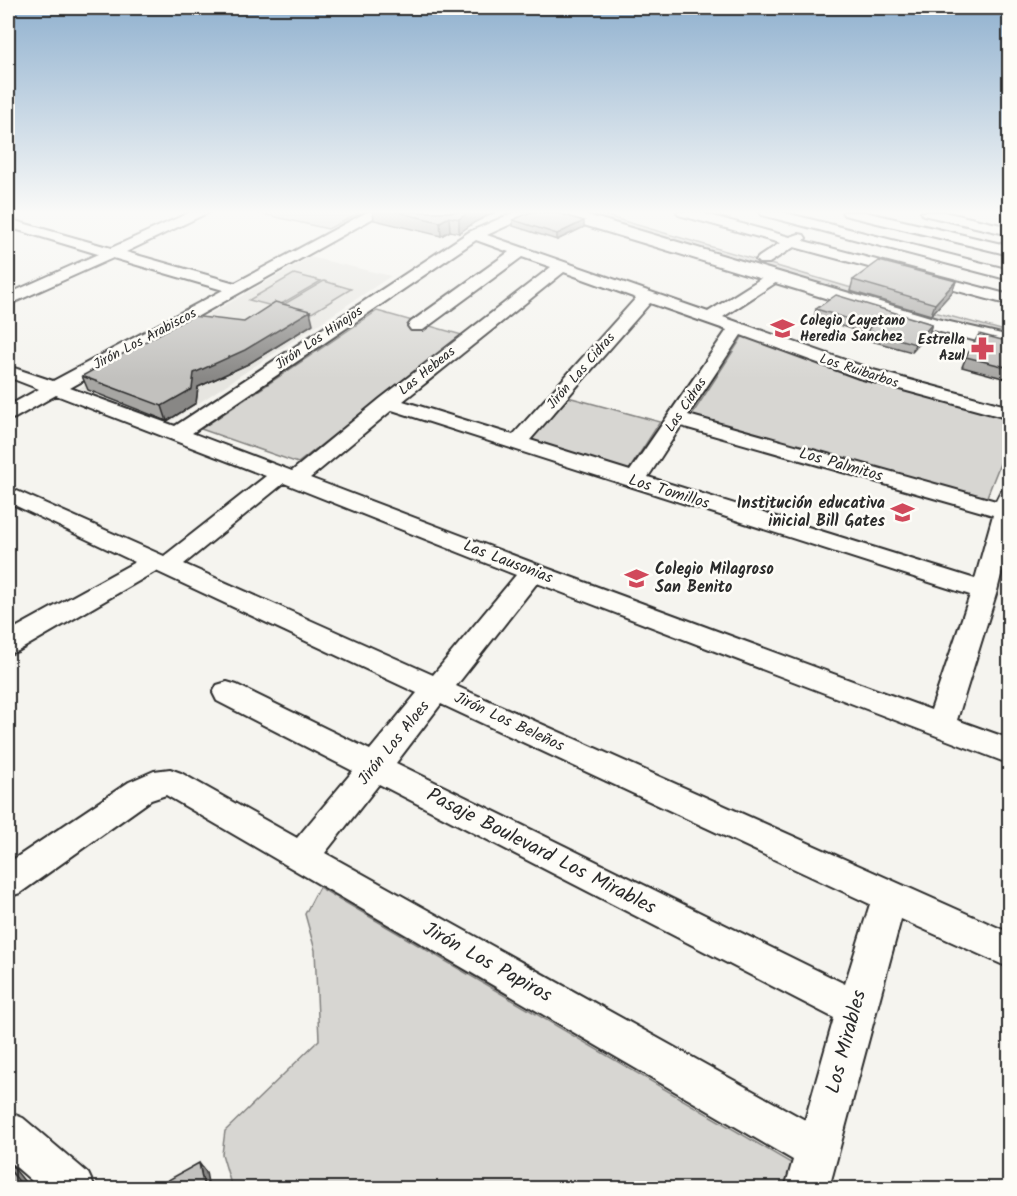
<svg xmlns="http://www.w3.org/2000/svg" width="1017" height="1196" font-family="Kalam,sans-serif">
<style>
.built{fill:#e6e5e0}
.green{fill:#d7d6d2;stroke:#81807e;stroke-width:1.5}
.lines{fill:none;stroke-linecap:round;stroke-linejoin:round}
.minor-casing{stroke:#2b2b2b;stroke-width:4}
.major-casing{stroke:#2b2b2b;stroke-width:4}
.minor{fill:#fdfcf7;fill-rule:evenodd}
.major{fill:#fdfcf7;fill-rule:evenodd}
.wall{fill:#a7a6a3;stroke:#2b2b2b;stroke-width:1.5}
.shaded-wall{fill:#888785;stroke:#2b2b2b;stroke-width:1.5}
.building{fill:#c2c1be;stroke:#2b2b2b;stroke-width:1.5}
.labels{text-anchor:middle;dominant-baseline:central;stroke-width:5;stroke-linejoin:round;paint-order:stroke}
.far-poi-label{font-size:14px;font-weight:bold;fill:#2b2b2b;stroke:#fdfcf7;text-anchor:start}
.far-street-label{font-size:14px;fill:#2b2b2b;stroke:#fdfcf7}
.street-label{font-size:16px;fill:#2b2b2b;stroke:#fdfcf7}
.poi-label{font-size:16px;font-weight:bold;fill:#2b2b2b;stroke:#fdfcf7;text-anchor:end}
.near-street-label{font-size:20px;fill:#2b2b2b;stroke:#fdfcf7}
</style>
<rect width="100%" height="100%" fill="#f5f4ef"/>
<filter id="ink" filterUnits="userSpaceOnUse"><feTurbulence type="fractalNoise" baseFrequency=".0167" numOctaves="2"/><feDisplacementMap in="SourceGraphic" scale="12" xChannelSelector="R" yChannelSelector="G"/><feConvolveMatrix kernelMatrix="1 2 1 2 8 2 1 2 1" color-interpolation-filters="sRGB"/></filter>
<g filter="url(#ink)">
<polygon class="built" points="310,257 391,276 170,422 79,388"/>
<g class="green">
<polygon points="254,212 361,212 328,229"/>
<polygon points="572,212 593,212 923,309 1009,332 1009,339 916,315"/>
<polygon points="294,274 321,281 276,307 249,300"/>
<polygon points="324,281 351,289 310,314 281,306"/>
<polygon points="377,311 462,335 298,463 201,429"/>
<path d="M743,336C831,368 919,395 1009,419V441L986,499L691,416Z"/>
<polygon points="568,397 660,422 627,473 528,443"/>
<polygon points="319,887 796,1166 788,1188 232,1188 222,1154 225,1131 319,1040 315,950 305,914"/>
</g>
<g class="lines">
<defs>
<g id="minor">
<path d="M191,212H209L126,252L235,283L367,212H384L70,388L175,426L469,232L515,212H533L531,215L487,235L708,312L768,274H780L782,277L780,280L723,317L873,370L1010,407V419L859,378L741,335L688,415L996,501L1001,491L1010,489V539L997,591L957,720L1010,739V764L537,583L456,686L1010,933V968L901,919L829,1188H785L793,1160L166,795L151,800L20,893L8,897V863L129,782L154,771L170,769L181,773L297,838L353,771L217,701L213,693L217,685L227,682L237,685L370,750L417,693L156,571L18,651L8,654V632L135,562L8,502V487L164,556L266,476L56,395L15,418L8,420V406L39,389L8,377V366L53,381L223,290L113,258L8,305V294L98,254L8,227V219L111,248ZM476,240L509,252L411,322L408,326L411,330H423L522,257L551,267L381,398L292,471L192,433ZM564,272L636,298L513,435L403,401ZM650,303L727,330L630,471L530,440ZM392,410L970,595L931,710L541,566L310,478ZM681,426L993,515L975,579L648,477ZM284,483L516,575L433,675L184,564ZM441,704L870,904L845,984L396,763ZM379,784L834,1018L805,1120L325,853Z"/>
<polygon points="677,212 698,212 790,237 799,234 804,235 806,238 804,241 1010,295 1010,305 794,247 769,263 759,263 756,260 759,257 780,243 679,215"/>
<polygon points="760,212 782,212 1010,270 1010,280 762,215"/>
<polygon points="842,212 865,212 1010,246 1010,255 844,215"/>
<polygon points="921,212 944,212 1010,227 1010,235 923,215"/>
<polygon points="8,1112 23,1118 88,1173 95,1188 40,1188 8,1160"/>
</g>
<polygon id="major" points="552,212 577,212 937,319 1010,336 1010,349 924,328 554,216"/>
</defs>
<use href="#minor" class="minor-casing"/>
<use href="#major" class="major-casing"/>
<use href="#minor" class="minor"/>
<use href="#major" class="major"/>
</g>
<g class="wall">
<polygon points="373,212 495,212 475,222 459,233 450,231 441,236 374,220"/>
<polygon points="513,220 584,227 557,240 513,226"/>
<polygon points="853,280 956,281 952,292 931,315 850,291"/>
<polygon points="816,309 929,333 912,352 864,339 866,334 814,317"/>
<polygon points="313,324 248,364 198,387 196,403 167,421 88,390 82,376"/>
<polygon points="1010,342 1010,380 962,367 966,357"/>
</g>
<g class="shaded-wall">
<polygon points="469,212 495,212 475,222 459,233 459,219"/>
<polygon points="449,217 450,231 441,236 440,222"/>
<polygon points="584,221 584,227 557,240 557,234"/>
<polygon points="956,281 952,292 931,315 935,304"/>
<polygon points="310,311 313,324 248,364 198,387 196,403 167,421 162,406 194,373"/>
<polygon points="932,324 929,333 912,352 915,344"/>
<polygon points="8,1161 30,1188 24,1188 8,1168"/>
<polygon points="199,1163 206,1172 209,1188 204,1188"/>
</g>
<g class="building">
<polygon points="396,212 469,212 459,219 449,217 440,222"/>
<polygon points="531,212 554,212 584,221 557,234 513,220"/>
<polygon points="879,261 956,281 935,304 853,280"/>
<polygon points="836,295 932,324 915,344 867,330 872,326 816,309"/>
<polygon points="275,302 310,311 245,350 194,373 192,389 162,406 82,376 192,316 244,322"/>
<polygon points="979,334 1010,342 1010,368 966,357"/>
<polygon points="199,1163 204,1188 154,1188"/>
<polygon points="8,1168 24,1188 8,1188"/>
</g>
</g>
<linearGradient id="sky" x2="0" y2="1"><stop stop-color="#90b1cf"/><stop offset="0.56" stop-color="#fafaf8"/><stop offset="1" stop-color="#fafaf8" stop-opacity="0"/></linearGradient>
<rect width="1017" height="379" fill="url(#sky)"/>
<defs>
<symbol id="school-bare" viewBox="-9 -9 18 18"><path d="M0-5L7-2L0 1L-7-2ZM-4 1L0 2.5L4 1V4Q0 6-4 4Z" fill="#d1495b" stroke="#fdfcf7" stroke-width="2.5" paint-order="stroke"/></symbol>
<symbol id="pharmacy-bare" viewBox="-9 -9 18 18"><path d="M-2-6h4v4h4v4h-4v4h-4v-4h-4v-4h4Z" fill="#d1495b" stroke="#fdfcf7" stroke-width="2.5" paint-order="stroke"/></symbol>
</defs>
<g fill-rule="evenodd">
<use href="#school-bare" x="766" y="312" width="33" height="33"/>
<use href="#pharmacy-bare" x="966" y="332" width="33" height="33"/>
<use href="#school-bare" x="886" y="496" width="33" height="33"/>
<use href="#school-bare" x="620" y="562" width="33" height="33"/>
</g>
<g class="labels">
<g class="far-poi-label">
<text x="800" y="321">Colegio Cayetano<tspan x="800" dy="16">Heredia Sanchez</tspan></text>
<text x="965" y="340" text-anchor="end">Estrella<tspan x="965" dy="16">Azul</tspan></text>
</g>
<g class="far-street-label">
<text transform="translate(319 338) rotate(-34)">Jirón Los Hinojos</text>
<text transform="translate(145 339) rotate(-28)">Jirón Los Arabiscos</text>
<text transform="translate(427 371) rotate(-39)">Las Hebeas</text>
<text transform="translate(581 371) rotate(-49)">Jirón Las Cidras</text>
<text transform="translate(859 371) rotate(18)">Los Ruibarbos</text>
<text transform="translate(686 405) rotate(-56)">Las Cidras</text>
</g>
<g class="street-label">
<text transform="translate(841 465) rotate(16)">Los Palmitos</text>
<text transform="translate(669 492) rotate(17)">Los Tomillos</text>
<text transform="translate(508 562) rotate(21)">Las Lausonias</text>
<text transform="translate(509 722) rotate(25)">Jirón Los Beleños</text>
<text transform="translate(394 743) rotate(-51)">Jirón Los Aloes</text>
</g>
<g class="poi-label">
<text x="885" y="503">Institución educativa<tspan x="885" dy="18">inicial Bill Gates</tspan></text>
<text x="655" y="569" text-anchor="start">Colegio Milagroso<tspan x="655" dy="18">San Benito</tspan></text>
</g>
<g class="near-street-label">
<text transform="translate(541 852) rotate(27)">Pasaje Boulevard Los Mirables</text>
<text transform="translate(487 963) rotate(29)">Jirón Los Papiros</text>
<text transform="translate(847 1042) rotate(-75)">Los Mirables</text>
</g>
</g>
<rect width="1017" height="1196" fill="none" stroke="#fdfcf7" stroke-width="30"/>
<rect x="15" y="15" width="987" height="1166" fill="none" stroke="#2b2b2b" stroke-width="2" filter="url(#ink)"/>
</svg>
